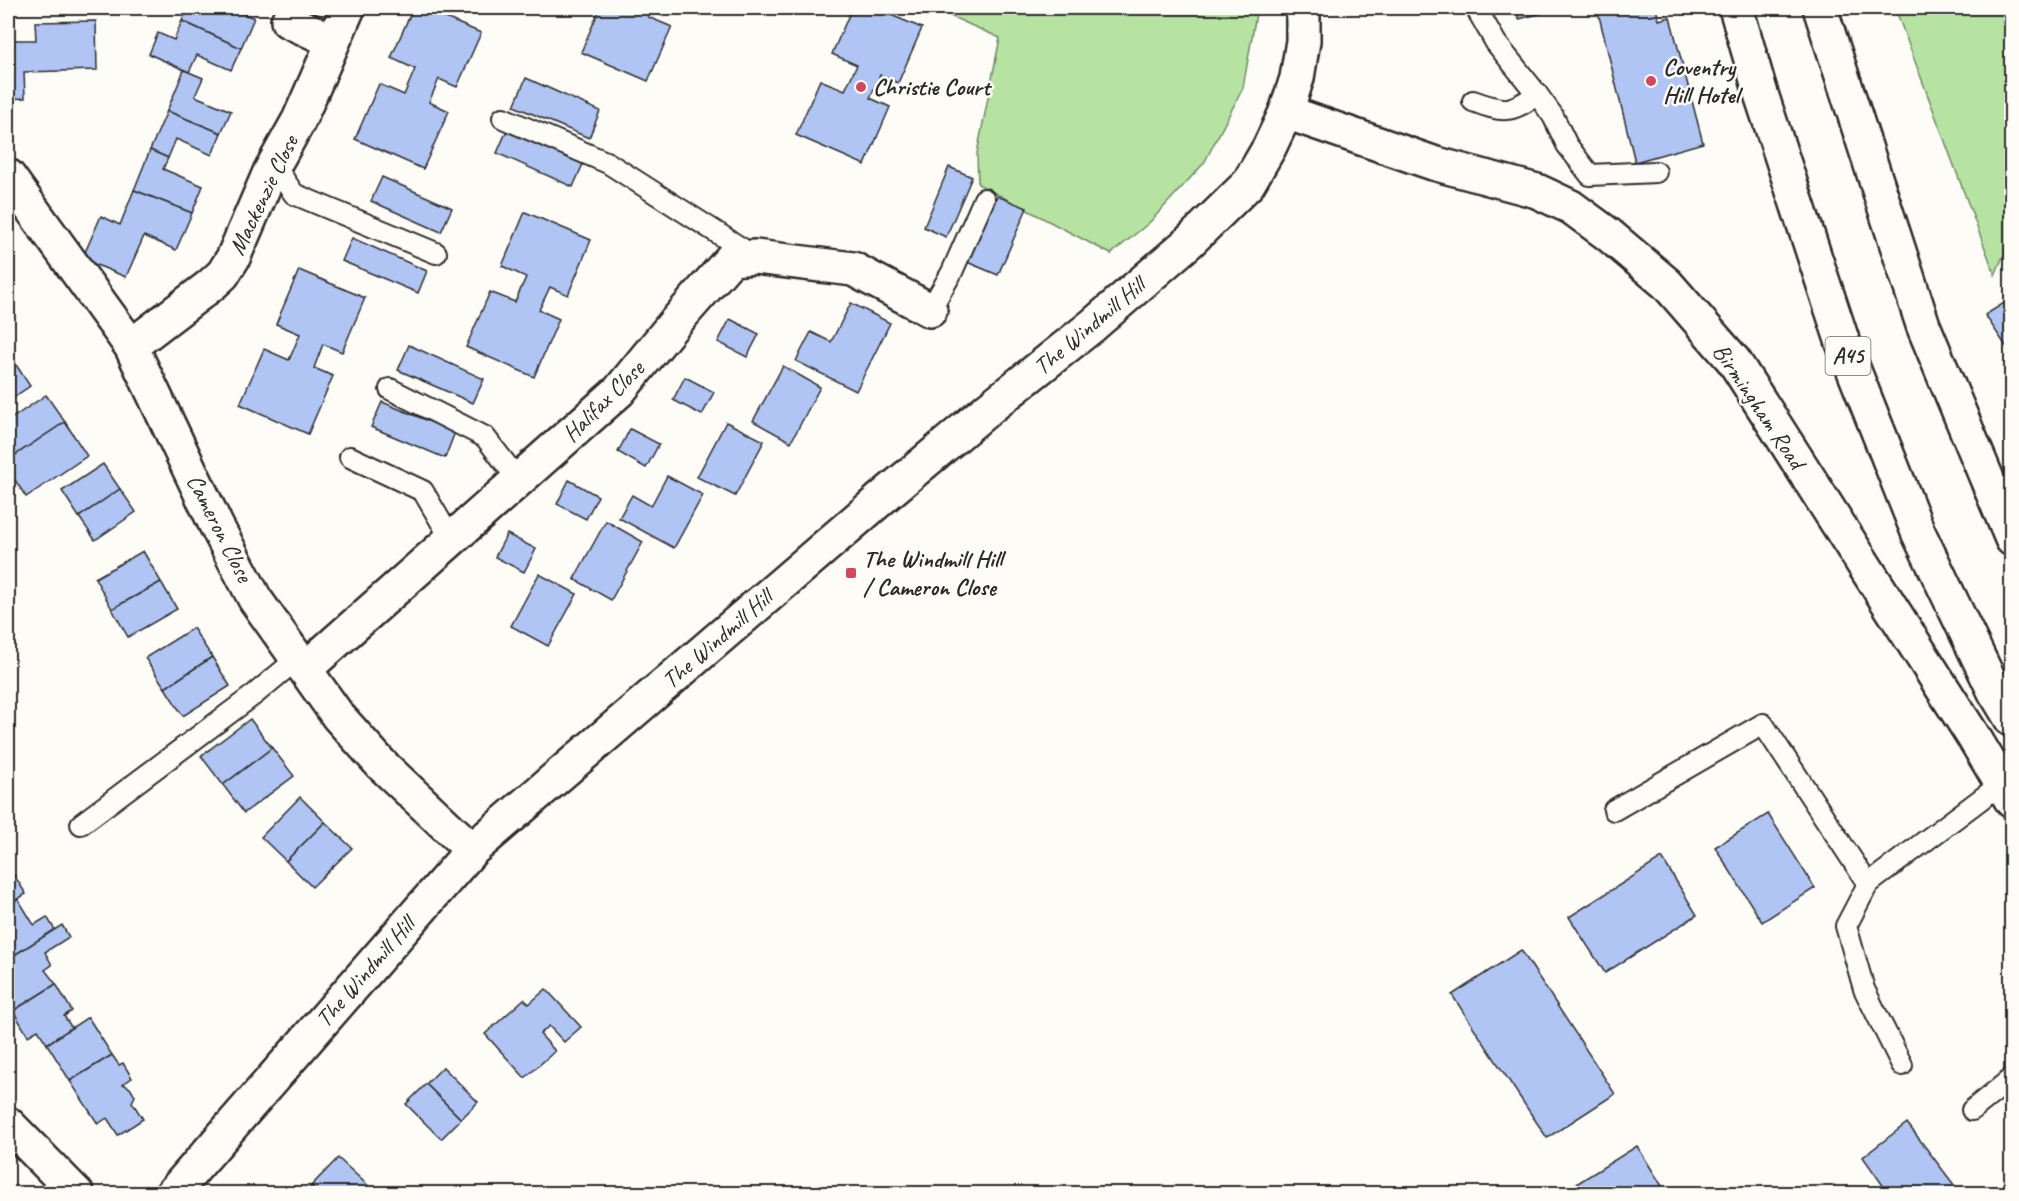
<svg xmlns="http://www.w3.org/2000/svg" width="2019" height="1201" font-family="Caveat,sans-serif">
<style>
.green{fill:#b6e3a1;stroke:#708766;stroke-width:1.5}
.building{fill:#b0c5f4;stroke:#2b2b2b;stroke-width:1.5}
.lines{fill:none;stroke-linecap:round;stroke-linejoin:round}
.service-casing{stroke:#2b2b2b;stroke-width:24}
.minor-casing{stroke:#2b2b2b;stroke-width:38}
.tertiary-casing{stroke:#2b2b2b;stroke-width:38}
.trunk-casing{stroke:#2b2b2b;stroke-width:38}
.service{stroke:#fdfcf7;stroke-width:20}
.minor{stroke:#fdfcf7;stroke-width:33}
.tertiary{stroke:#fdfcf7;stroke-width:33}
.trunk{stroke:#fdfcf7;stroke-width:33}
.poi-dot{fill:#d1495b;stroke:#fdfcf7;stroke-width:2}
.labels{text-anchor:middle;dominant-baseline:central;stroke-width:5;stroke-linejoin:round;paint-order:stroke}
.shield{fill:#fdfcf7;stroke:#6a6a68;stroke-width:1.5}
.shield-label{font-size:22px;font-weight:bold;fill:#2b2b2b}
.poi-label{font-size:24px;font-weight:bold;fill:#2b2b2b;stroke:#fdfcf7;text-anchor:start}
.street-label{font-size:24px;fill:#2b2b2b;stroke:#fdfcf7}
</style>
<rect width="100%" height="100%" fill="#fdfcf7"/>
<filter id="ink" filterUnits="userSpaceOnUse"><feTurbulence type="fractalNoise" baseFrequency=".0167" numOctaves="2"/><feDisplacementMap in="SourceGraphic" scale="12" xChannelSelector="R" yChannelSelector="G"/><feConvolveMatrix kernelMatrix="1 2 1 2 8 2 1 2 1" color-interpolation-filters="sRGB"/></filter>
<g filter="url(#ink)">
<g class="green">
<polygon points="932,8 1257,8 1243,88 1204,163 1150,222 1111,254 978,184 977,153 1000,38"/>
<polygon points="1895,8 2011,8 2011,238 1995,275"/>
</g>
<g class="building">
<polygon points="188,8 229,8 254,18 241,48 182,21"/>
<polygon points="413,8 422,8 481,33 457,87 439,79 429,102 449,111 423,169 355,139 379,84 404,95 415,69 391,58"/>
<polygon points="600,8 653,8 648,17 672,27 648,81 581,52"/>
<polygon points="852,8 874,8 922,28 898,83 880,75 870,98 890,107 865,165 796,135 820,80 845,90 857,65 832,54"/>
<polygon points="1516,8 1562,8 1519,19"/>
<polygon points="1597,8 1656,8 1659,20 1670,17 1703,143 1635,162"/>
<polygon points="96,21 97,70 24,72 25,98 8,99 8,40 36,40 35,22"/>
<polygon points="182,21 241,48 231,70 197,55 189,72 149,54 158,33 174,40"/>
<polygon points="184,70 203,78 195,96 231,111 221,133 167,111"/>
<polygon points="526,78 600,111 589,138 514,106"/>
<polygon points="167,111 221,133 212,155 176,139 168,158 150,150"/>
<polygon points="507,130 583,164 573,187 497,153"/>
<polygon points="150,150 168,158 163,169 203,186 192,213 134,190"/>
<polygon points="949,167 972,177 946,237 924,227"/>
<polygon points="382,177 452,208 441,232 371,201"/>
<polygon points="134,190 192,213 176,250 144,236 126,277 82,259 101,216 120,225"/>
<polygon points="997,196 1027,208 998,275 967,262"/>
<polygon points="525,212 591,240 568,295 550,287 539,310 559,319 534,377 466,347 490,292 515,302 526,277 502,266"/>
<polygon points="352,238 427,271 418,293 342,261"/>
<polygon points="299,270 365,298 342,352 323,344 314,368 333,376 308,434 240,404 264,349 289,360 300,334 276,324"/>
<polygon points="2012,298 2012,355 1985,315"/>
<polygon points="851,303 890,323 856,391 796,361 811,332 831,342"/>
<polygon points="730,319 759,334 747,357 718,342"/>
<polygon points="409,345 484,379 473,403 398,370"/>
<polygon points="9,354 30,386 8,401 8,355"/>
<polygon points="783,366 820,387 791,442 753,421"/>
<polygon points="685,377 714,392 702,415 673,400"/>
<polygon points="46,395 65,422 8,460 8,421"/>
<polygon points="382,402 455,432 445,458 371,427"/>
<polygon points="65,422 87,456 26,497 8,469 8,460"/>
<polygon points="726,422 764,441 735,496 697,477"/>
<polygon points="630,429 659,444 646,468 618,452"/>
<polygon points="103,464 120,489 79,517 62,491"/>
<polygon points="667,476 703,495 674,548 619,518 632,495 651,506"/>
<polygon points="569,480 598,496 586,519 557,504"/>
<polygon points="120,489 136,512 95,540 79,517"/>
<polygon points="606,521 643,542 611,600 574,579"/>
<polygon points="507,534 536,549 524,572 495,557"/>
<polygon points="143,551 161,582 112,609 95,578"/>
<polygon points="539,574 577,594 548,646 511,626"/>
<polygon points="161,582 177,609 128,637 112,609"/>
<polygon points="193,628 212,657 165,688 145,658"/>
<polygon points="212,657 230,686 183,716 165,688"/>
<polygon points="250,719 272,748 223,785 201,756"/>
<polygon points="272,748 294,776 244,813 223,785"/>
<polygon points="300,797 325,822 286,861 261,837"/>
<polygon points="1768,814 1815,888 1762,922 1715,847"/>
<polygon points="325,822 352,848 312,887 286,861"/>
<polygon points="1662,858 1697,915 1605,973 1569,917"/>
<polygon points="12,872 26,894 8,905 8,874"/>
<polygon points="18,899 34,925 47,917 55,930 8,959 8,905"/>
<polygon points="62,925 69,937 45,952 52,965 45,970 56,984 13,1011 8,1003 8,959"/>
<polygon points="1521,950 1615,1094 1547,1138 1452,995"/>
<polygon points="56,984 72,1011 64,1016 72,1028 47,1044 38,1030 28,1036 13,1011"/>
<polygon points="546,989 581,1027 564,1042 549,1026 540,1034 555,1051 525,1078 485,1034 524,999 529,1004"/>
<polygon points="88,1017 112,1055 70,1081 47,1044"/>
<polygon points="112,1055 119,1065 123,1063 132,1078 123,1084 130,1088 135,1096 132,1102 143,1119 118,1135 107,1118 98,1124 70,1081"/>
<polygon points="443,1067 478,1102 461,1119 426,1084"/>
<polygon points="426,1084 461,1119 441,1139 406,1104"/>
<polygon points="1907,1123 1961,1194 1889,1194 1863,1157"/>
<polygon points="1637,1146 1667,1194 1578,1194 1573,1186"/>
<polygon points="338,1158 375,1192 373,1194 319,1194 311,1186"/>
<polygon points="311,1186 319,1194 304,1194"/>
</g>
<g class="lines">
<defs>
<g id="service">
<polyline points="1476,8 1496,43 1537,94 1553,116 1567,145 1590,175 1656,172"/>
<path d="M1473,101C1503,112 1510,114 1537,94"/>
<polyline points="503,118 608,163 755,257"/>
<polyline points="274,165 294,194 436,253"/>
<polyline points="930,310 952,272 984,199"/>
<polyline points="390,389 485,437 519,481"/>
<polyline points="350,457 423,491 451,539"/>
<polyline points="1614,810 1763,724 1868,884"/>
<polyline points="81,824 255,694 297,659"/>
<polyline points="1902,1065 1864,989 1846,926 1868,884 2001,784"/>
<polyline points="1972,1110 2012,1078"/>
</g>
<g id="minor">
<polyline points="288,21 333,41"/>
<polyline points="1286,112 1433,163 1537,191 1571,207 1609,235 1667,284 1734,361 1975,739 2012,801"/>
<polyline points="8,176 131,346 216,525 255,599 338,716 381,764 472,850"/>
<polyline points="131,346 211,285 223,274 233,258 270,172 299,120 348,8"/>
<polyline points="305,669 619,391 673,325 731,259 755,257 853,269 930,310"/>
<polyline points="8,1124 77,1194"/>
</g>
<polyline id="tertiary" points="172,1194 472,850 883,497 988,409 1092,326 1189,242 1248,184 1269,148 1286,112 1297,78 1303,41 1303,8"/>
<g id="trunk">
<polyline points="1736,8 1761,94 1843,343 1918,532 1995,692 2012,720"/>
<polyline points="1820,8 1923,325 2012,539"/>
</g>
</defs>
<use href="#service" class="service-casing"/>
<use href="#minor" class="minor-casing"/>
<use href="#tertiary" class="tertiary-casing"/>
<use href="#trunk" class="trunk-casing"/>
<use href="#service" class="service"/>
<use href="#minor" class="minor"/>
<use href="#tertiary" class="tertiary"/>
<use href="#trunk" class="trunk"/>
</g>
</g>
<g class="poi-dot">
<circle cx="1651" cy="81" r="6"/>
<circle cx="861" cy="87" r="6"/>
<rect x="845" y="567" width="12" height="12" rx="3"/>
</g>
<g class="labels">
<rect class="shield" x="1825.5" y="337" width="45" height="38" rx="4.5"/>
<g class="shield-label">
<text x="1848" y="356">A45</text>
</g>
<g class="poi-label">
<text x="1663" y="67">Coventry<tspan x="1663" dy="28">Hill Hotel</tspan></text>
<text x="873" y="87">Christie Court</text>
<text x="863" y="559">The Windmill Hill<tspan x="863" dy="28">/ Cameron Close</tspan></text>
</g>
<g class="street-label">
<text transform="translate(263 195) rotate(-64)">Mackenzie Close</text>
<text transform="translate(1089 326) rotate(-40)">The Windmill Hill</text>
<text transform="translate(603 401) rotate(-45)">Halifax Close</text>
<text transform="translate(1759 406) rotate(56)">Birmingham Road</text>
<text transform="translate(220 528) rotate(63)">Cameron Close</text>
<text transform="translate(717 639) rotate(-41)">The Windmill Hill</text>
<text transform="translate(365 972) rotate(-49)">The Windmill Hill</text>
</g>
</g>
<rect width="2019" height="1201" fill="none" stroke="#fdfcf7" stroke-width="30"/>
<rect x="15" y="15" width="1989" height="1171" fill="none" stroke="#2b2b2b" stroke-width="2" filter="url(#ink)"/>
</svg>
